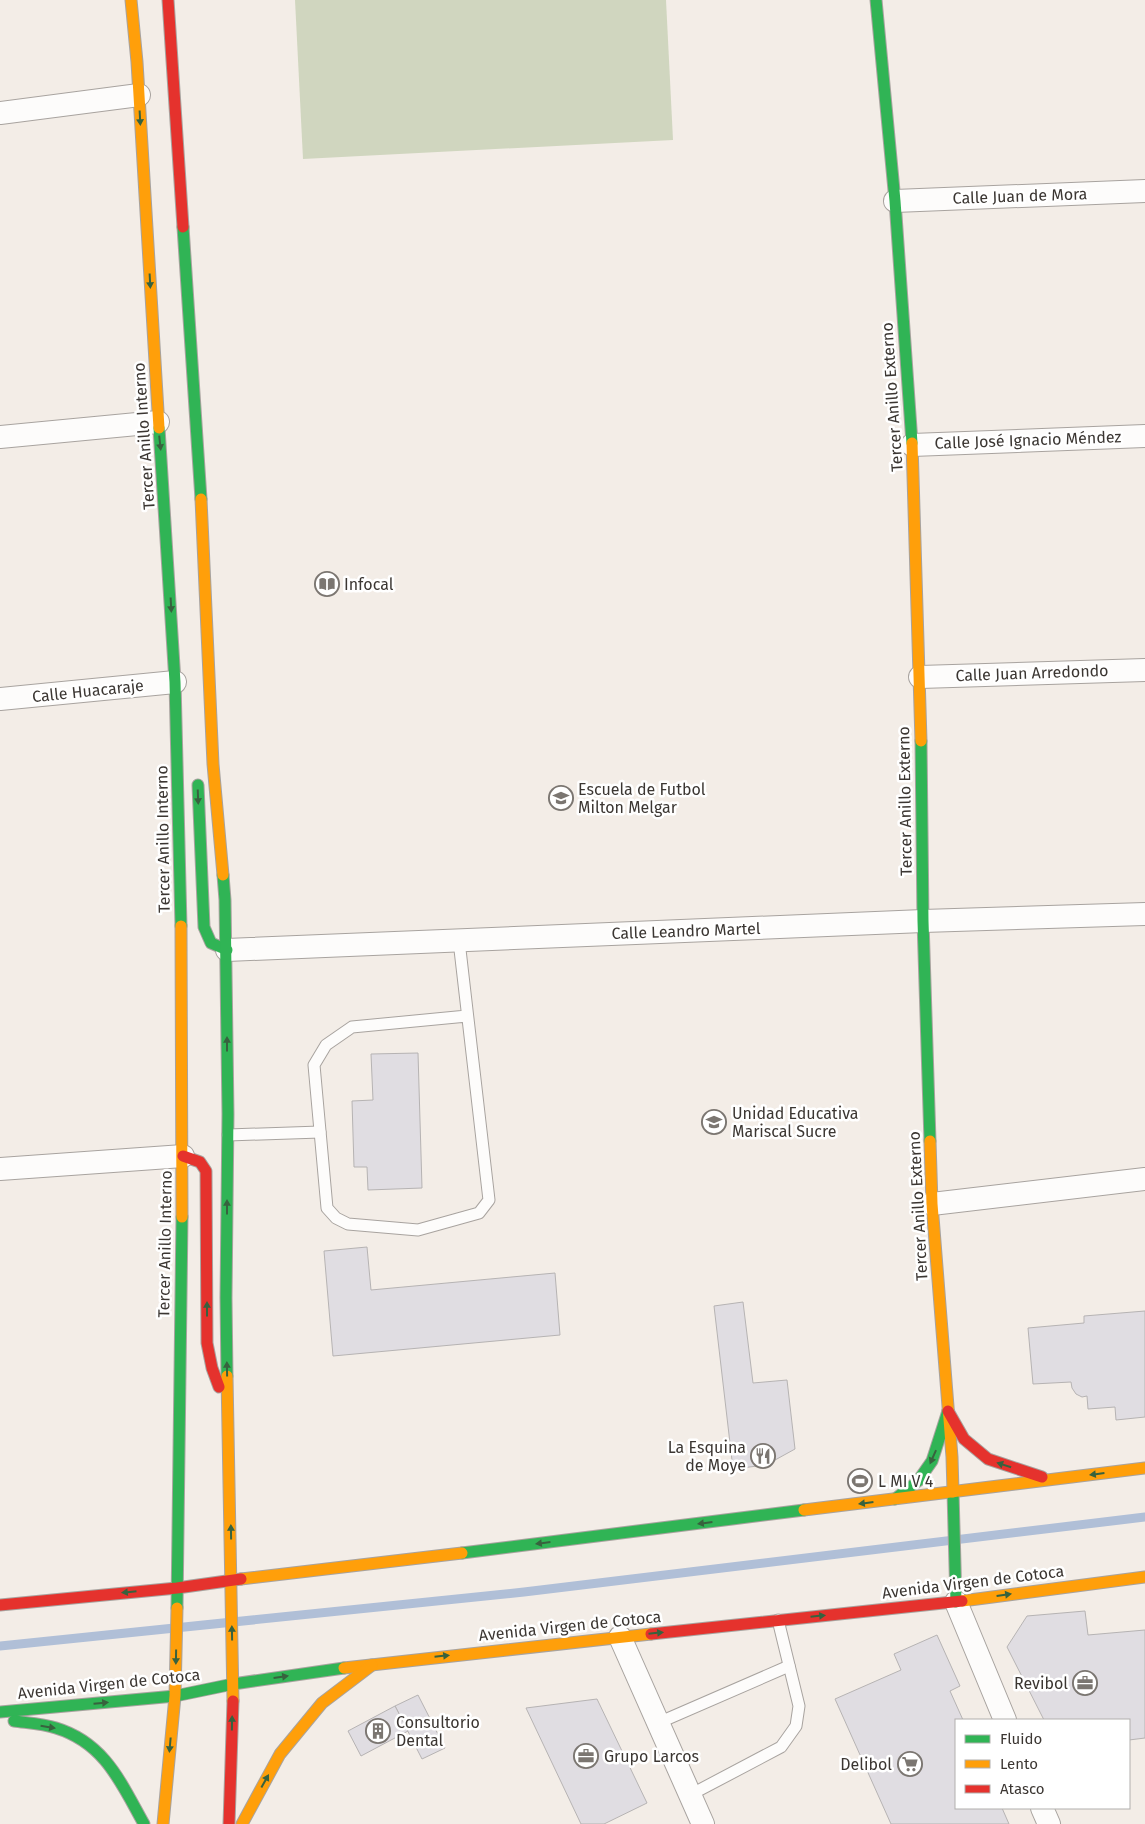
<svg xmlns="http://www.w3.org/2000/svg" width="1145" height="1824" font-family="'Fira Sans',sans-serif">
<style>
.green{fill:#d0d6bf}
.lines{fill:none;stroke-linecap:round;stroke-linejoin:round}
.stream{stroke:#b0bfd7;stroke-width:9}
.building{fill:#e0dde2;stroke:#b6b3b3}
.lane-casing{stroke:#a8a39f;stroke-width:13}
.street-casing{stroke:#a8a39f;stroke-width:24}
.fast-casing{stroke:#a8a39f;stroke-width:13}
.slow-casing{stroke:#a8a39f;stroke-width:13}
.jam-casing{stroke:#a8a39f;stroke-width:13}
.lane{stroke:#fdfcfb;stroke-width:11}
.street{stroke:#fdfcfb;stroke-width:22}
.fast{stroke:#30b455;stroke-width:11}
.slow{stroke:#ff9f0a;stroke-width:11}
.jam{stroke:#e5322d;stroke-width:11}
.oneway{fill:#37623e}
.labels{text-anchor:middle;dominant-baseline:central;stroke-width:5;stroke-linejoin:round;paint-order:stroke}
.street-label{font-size:16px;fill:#3b3632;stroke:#fff}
.poi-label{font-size:16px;fill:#3b3632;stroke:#fff;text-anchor:start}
</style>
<rect width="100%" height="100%" fill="#f3ede7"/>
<polygon class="green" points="295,0 666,0 673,140 303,159"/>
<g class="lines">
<polyline class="stream" points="0,1646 524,1592 1145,1517"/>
</g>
<g class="building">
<polygon points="418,1053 422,1188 368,1190 367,1167 354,1167 352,1101 373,1100 371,1054"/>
<polygon points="367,1247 371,1290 555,1273 560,1335 333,1356 324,1251"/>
<polygon points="743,1302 753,1383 787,1380 795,1449 766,1465 733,1469 714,1306"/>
<polygon points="1145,1311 1145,1417 1116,1420 1115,1407 1088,1409 1087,1396 1082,1397 1076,1394 1072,1388 1071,1382 1033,1384 1028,1328 1084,1323 1084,1316"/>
<polygon points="1085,1611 1088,1635 1145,1630 1145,1738 1129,1740 1129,1720 1044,1720 1007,1647 1027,1616"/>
<polygon points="937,1635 960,1686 950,1691 963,1720 956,1720 956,1808 1002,1808 1009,1824 891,1824 835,1699 901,1670 894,1654"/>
<polygon points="418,1695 445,1748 422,1759 395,1706"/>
<polygon points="597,1699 647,1803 604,1824 581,1824 526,1708"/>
<polygon points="395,1706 408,1731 361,1756 348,1731"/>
</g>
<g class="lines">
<defs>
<g id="lane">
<polyline points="459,941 489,1200 479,1213 418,1230 348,1224 336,1218 327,1208 314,1065 326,1045 352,1027 467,1016"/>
<polyline points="228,1135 320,1132"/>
<polyline points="658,1723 789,1666"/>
<polyline points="690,1795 781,1747 796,1726 799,1706 778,1620"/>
</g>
<g id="street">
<polyline points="0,113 139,95"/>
<polyline points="895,201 1145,191"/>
<polyline points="0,437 158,422"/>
<polyline points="912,445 1145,436"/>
<polyline points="920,677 1145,670"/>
<polyline points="0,699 175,682"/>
<polyline points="227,950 923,921 1145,914"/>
<polyline points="0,1169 183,1156"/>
<polyline points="932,1204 1145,1179"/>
<polyline points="956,1602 1005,1720"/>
<polyline points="620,1637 703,1824"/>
<polyline points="1042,1808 1049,1824"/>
</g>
<g id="fast">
<polyline points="876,0 895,201 912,443"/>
<polyline points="183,227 201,499"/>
<polyline points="159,428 175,682 181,926"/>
<polyline points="921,741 923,921 930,1141"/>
<polyline points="198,785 204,927 211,943 227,950"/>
<polyline points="223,875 225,900 228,1114 226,1298 227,1376"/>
<polyline points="953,1492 956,1602"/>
<polyline points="895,1499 918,1481 932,1461 948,1411"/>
<polyline points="462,1553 804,1510"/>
<polyline points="177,1608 182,1217"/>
<polyline points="0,1712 175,1696 233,1684 344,1668"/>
<path d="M14,1721C28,1723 43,1724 56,1728C105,1743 121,1783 144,1824"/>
</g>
<g id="slow">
<polyline points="131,0 137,62 159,428"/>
<polyline points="912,443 921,741"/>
<polyline points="201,499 213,764 223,875"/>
<polyline points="181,926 182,1217"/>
<polyline points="930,1141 932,1204 952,1457 953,1492"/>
<polyline points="227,1376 233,1701"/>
<polyline points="804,1510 1145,1468"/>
<polyline points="241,1579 462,1553"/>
<polyline points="962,1601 1145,1577"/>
<polyline points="344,1668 651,1634"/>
<polyline points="163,1824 175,1696 177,1608"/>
<polyline points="242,1824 280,1754 322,1703 372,1665"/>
</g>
<g id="jam">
<polyline points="168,0 183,227"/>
<polyline points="183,1156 200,1162 206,1171 207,1343 212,1368 219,1387"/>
<polyline points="948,1411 964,1439 988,1459 1042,1477"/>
<polyline points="0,1605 177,1588 241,1579"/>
<polyline points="651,1634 962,1601"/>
<polyline points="229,1824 233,1701"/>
</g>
</defs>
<use href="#lane" class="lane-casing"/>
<use href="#street" class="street-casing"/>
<use href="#fast" class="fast-casing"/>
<use href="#slow" class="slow-casing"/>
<use href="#jam" class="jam-casing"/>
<use href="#lane" class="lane"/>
<use href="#street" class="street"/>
<use href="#fast" class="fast"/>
<use href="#slow" class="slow"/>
<use href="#jam" class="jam"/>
</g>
<defs><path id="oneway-solid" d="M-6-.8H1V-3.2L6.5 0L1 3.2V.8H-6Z" transform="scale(1.25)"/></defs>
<g class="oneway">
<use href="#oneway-solid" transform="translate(140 118) rotate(87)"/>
<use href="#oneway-solid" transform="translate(150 281) rotate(87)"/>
<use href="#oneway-solid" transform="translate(160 443) rotate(84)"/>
<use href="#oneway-solid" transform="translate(171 605) rotate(87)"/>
<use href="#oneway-solid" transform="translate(198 797) rotate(88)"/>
<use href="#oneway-solid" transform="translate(227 1044) rotate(-90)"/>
<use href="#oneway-solid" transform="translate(227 1207) rotate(-90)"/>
<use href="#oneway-solid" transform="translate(207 1309) rotate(-90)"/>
<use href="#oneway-solid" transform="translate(227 1369) rotate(-91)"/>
<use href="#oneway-solid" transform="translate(933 1457) rotate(114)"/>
<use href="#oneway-solid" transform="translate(1004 1465) rotate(-162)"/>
<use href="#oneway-solid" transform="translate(1097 1474) rotate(173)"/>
<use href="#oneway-solid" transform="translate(866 1503) rotate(173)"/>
<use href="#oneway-solid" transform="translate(705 1523) rotate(173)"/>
<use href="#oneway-solid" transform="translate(231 1532) rotate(-91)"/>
<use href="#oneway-solid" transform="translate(543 1543) rotate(173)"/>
<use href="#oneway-solid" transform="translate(129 1592) rotate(174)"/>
<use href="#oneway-solid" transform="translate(1004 1595) rotate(-8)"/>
<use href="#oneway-solid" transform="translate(818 1616) rotate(-6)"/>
<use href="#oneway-solid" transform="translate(232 1633) rotate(-91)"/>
<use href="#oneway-solid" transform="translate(656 1633) rotate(-6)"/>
<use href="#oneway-solid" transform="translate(442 1656) rotate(-6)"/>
<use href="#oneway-solid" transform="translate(176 1657) rotate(91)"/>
<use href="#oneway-solid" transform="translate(281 1677) rotate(-8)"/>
<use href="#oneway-solid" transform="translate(101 1703) rotate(-5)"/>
<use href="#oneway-solid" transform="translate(232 1723) rotate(-89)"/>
<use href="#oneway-solid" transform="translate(48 1727) rotate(9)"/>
<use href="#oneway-solid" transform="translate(170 1745) rotate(95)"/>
<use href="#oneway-solid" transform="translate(265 1781) rotate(-61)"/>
</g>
<defs>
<symbol id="library-ring" viewBox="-11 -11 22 22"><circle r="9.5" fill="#fff" stroke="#7b7671" stroke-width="1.5"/><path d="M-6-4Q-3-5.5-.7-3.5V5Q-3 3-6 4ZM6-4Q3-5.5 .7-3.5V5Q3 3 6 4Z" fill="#7b7671"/></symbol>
<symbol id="school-ring" viewBox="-11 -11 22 22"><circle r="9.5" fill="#fff" stroke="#7b7671" stroke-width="1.5"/><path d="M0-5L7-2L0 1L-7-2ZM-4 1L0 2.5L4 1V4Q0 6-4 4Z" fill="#7b7671"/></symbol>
<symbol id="restaurant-ring" viewBox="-11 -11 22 22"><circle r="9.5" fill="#fff" stroke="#7b7671" stroke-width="1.5"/><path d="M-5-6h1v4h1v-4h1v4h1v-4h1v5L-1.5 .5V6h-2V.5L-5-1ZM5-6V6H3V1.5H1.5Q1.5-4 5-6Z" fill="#7b7671"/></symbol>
<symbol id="stadium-ring" viewBox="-11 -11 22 22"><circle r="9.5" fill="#fff" stroke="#7b7671" stroke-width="1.5"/><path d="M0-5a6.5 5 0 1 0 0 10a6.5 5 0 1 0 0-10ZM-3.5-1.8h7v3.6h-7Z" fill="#7b7671"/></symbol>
<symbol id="office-ring" viewBox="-11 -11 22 22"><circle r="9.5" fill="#fff" stroke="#7b7671" stroke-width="1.5"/><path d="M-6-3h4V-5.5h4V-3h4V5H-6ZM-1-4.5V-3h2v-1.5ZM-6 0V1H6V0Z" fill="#7b7671"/></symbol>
<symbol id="building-ring" viewBox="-11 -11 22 22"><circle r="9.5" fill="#fff" stroke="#7b7671" stroke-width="1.5"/><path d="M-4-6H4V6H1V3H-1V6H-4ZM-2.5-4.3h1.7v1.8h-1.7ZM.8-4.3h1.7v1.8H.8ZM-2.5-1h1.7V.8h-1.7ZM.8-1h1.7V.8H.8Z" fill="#7b7671"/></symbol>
<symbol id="supermarket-ring" viewBox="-11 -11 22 22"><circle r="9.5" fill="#fff" stroke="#7b7671" stroke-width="1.5"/><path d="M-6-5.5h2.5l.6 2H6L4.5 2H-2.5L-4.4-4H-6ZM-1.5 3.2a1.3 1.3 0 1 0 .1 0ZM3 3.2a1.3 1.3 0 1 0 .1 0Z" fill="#7b7671"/></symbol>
</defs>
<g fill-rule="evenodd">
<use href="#library-ring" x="313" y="570" width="28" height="28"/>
<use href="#school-ring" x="547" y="784" width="28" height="28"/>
<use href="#school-ring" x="700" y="1108" width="28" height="28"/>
<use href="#restaurant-ring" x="749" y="1442" width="28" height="28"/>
<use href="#stadium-ring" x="846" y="1467" width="28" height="28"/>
<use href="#office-ring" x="1071" y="1669" width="28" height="28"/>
<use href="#building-ring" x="364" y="1717" width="28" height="28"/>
<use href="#office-ring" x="572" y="1742" width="28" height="28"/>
<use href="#supermarket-ring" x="896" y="1750" width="28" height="28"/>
</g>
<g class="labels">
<g class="street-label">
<text transform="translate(1020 196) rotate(-2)">Calle Juan de Mora</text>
<text transform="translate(892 397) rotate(-94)">Tercer Anillo Externo</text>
<text transform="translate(144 436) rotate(-94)">Tercer Anillo Interno</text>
<text transform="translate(1028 440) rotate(-2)">Calle José Ignacio Méndez</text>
<text transform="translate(1032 673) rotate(-2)">Calle Juan Arredondo</text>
<text transform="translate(88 691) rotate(-6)">Calle Huacaraje</text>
<text transform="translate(905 801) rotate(-91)">Tercer Anillo Externo</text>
<text transform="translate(163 839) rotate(-91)">Tercer Anillo Interno</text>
<text transform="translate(686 931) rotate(-2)">Calle Leandro Martel</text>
<text transform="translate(918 1206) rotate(-93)">Tercer Anillo Externo</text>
<text transform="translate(165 1244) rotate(-89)">Tercer Anillo Interno</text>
<text transform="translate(973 1582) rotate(-7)">Avenida Virgen de Cotoca</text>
<text transform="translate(570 1626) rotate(-6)">Avenida Virgen de Cotoca</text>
<text transform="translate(109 1684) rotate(-6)">Avenida Virgen de Cotoca</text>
</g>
<g class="poi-label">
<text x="344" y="584">Infocal</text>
<text x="578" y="789">Escuela de Futbol<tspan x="578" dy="18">Milton Melgar</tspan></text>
<text x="732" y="1113">Unidad Educativa<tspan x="732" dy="18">Mariscal Sucre</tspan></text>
<text x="746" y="1447" text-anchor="end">La Esquina<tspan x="746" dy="18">de Moye</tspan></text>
<text x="878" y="1481">L MI V 4</text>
<text x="1068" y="1683" text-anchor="end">Revibol</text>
<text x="396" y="1722">Consultorio<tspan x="396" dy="18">Dental</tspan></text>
<text x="604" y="1756">Grupo Larcos</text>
<text x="892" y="1764" text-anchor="end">Delibol</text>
</g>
</g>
<rect x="955" y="1719" width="175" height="90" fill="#ffffff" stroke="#b1afad"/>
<rect x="965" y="1735" width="25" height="8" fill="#30b455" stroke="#b1afad"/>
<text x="1000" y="1744" font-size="15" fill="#3b3632">Fluido</text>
<rect x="965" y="1760" width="25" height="8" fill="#ff9f0a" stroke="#b1afad"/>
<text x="1000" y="1769" font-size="15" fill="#3b3632">Lento</text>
<rect x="965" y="1785" width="25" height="8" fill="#e5322d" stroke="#b1afad"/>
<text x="1000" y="1794" font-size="15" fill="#3b3632">Atasco</text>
</svg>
